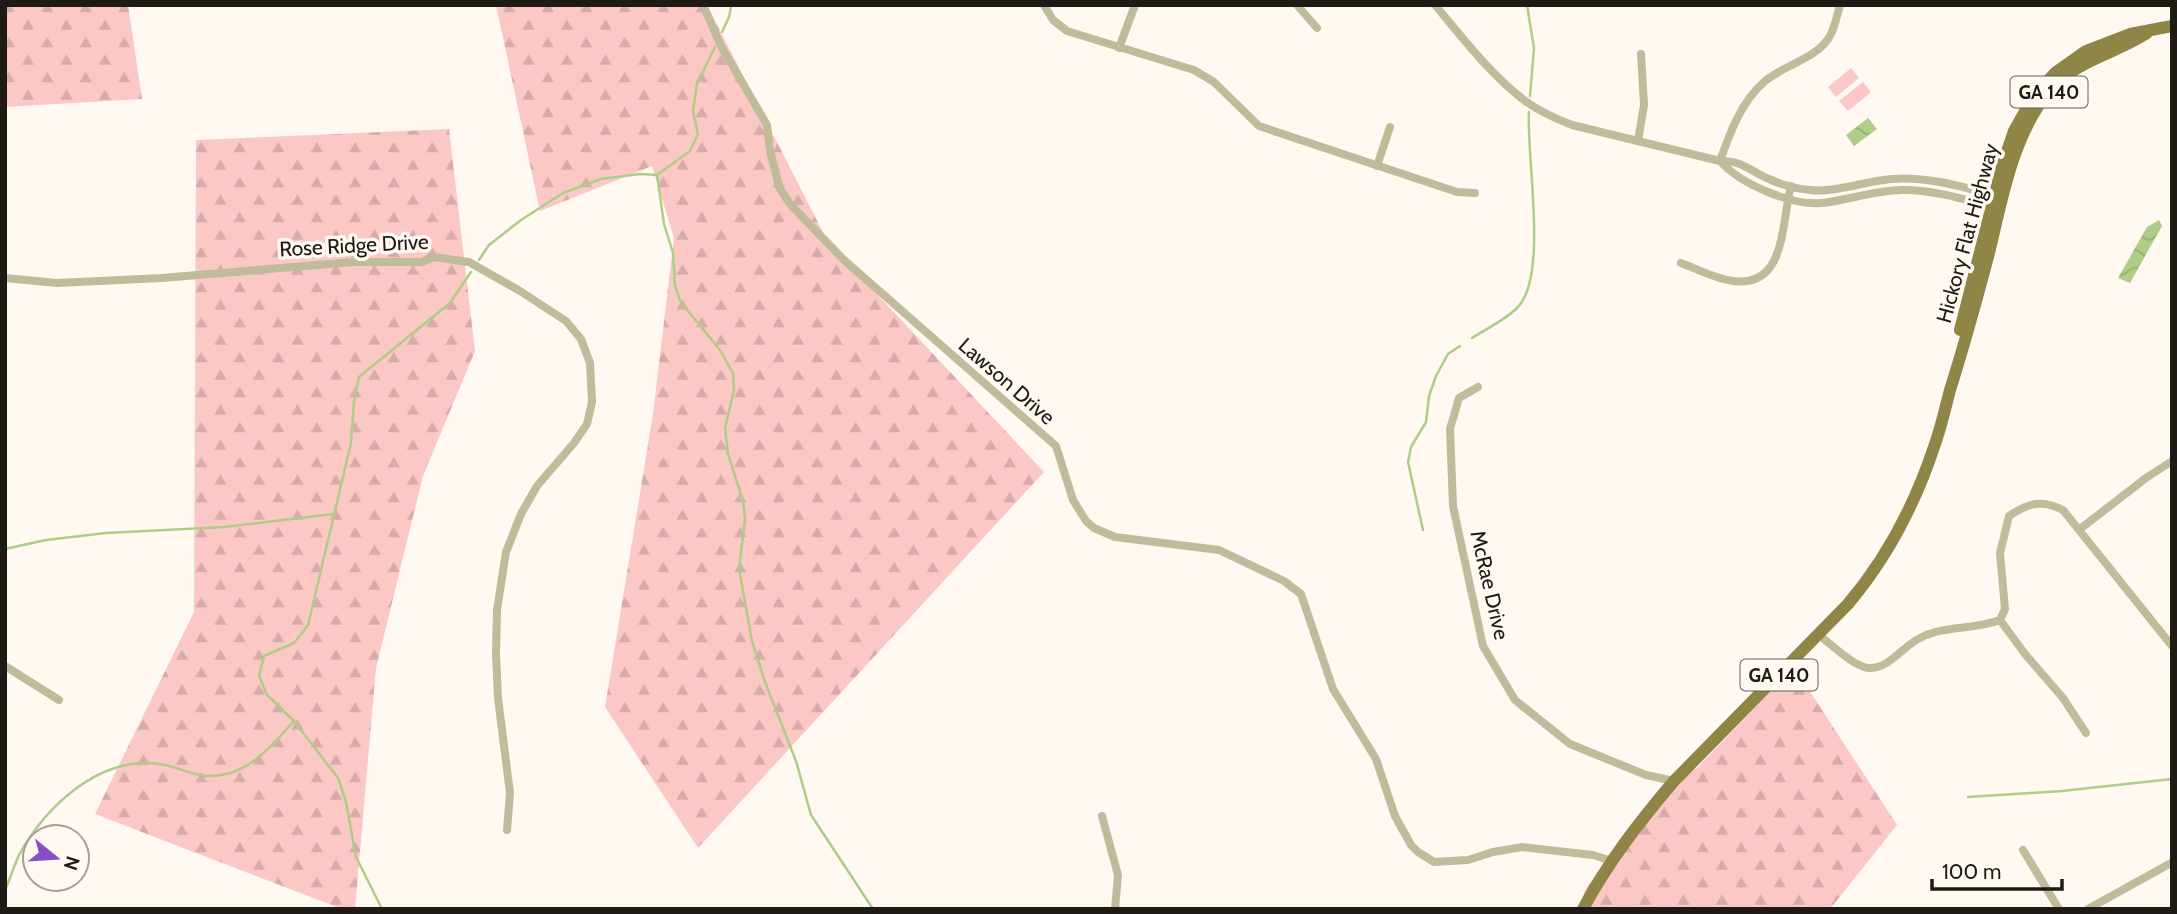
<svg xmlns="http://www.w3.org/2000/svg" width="2177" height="914" font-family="Cabin,sans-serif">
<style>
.forest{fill:url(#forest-firs)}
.garden{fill:#fbc8c6}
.water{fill:url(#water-waves)}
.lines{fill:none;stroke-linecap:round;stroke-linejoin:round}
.stream{stroke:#afcd87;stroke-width:2.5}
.street{stroke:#bfbb9b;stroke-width:8}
.primary{stroke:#8e8547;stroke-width:12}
.labels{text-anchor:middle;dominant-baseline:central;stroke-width:7;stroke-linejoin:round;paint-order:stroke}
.shield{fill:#fff9f2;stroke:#625e59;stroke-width:2}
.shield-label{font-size:19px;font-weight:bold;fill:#1e1b17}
.street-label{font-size:21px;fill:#1e1b17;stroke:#fff9f2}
</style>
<defs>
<pattern id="forest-firs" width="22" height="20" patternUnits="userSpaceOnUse" patternTransform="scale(1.75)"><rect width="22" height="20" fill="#fbc8c6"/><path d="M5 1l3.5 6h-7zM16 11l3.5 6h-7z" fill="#d7aba9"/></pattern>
<pattern id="water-waves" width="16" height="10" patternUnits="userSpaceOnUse" patternTransform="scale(1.75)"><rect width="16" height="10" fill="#afcd87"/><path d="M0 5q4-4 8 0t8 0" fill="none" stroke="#96af74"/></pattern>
</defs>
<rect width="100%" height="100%" fill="#fff9f2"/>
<g class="forest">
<polygon points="5,5 128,5 142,99 5,107"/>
<polygon points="496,5 707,5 828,242 1044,472 698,848 605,707 653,414 674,238 652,166 540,211"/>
<polygon points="449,129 475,351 423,476 376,668 355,909 342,909 95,814 194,612 196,140"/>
<polygon points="1794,667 1897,825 1830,909 1579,909 1585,890 1613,851 1674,781 1697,768"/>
</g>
<g class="garden">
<polygon points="1851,68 1859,78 1836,97 1828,87"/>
<polygon points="1863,82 1871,92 1848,111 1839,101"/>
</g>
<g class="water">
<polygon points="1868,118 1877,129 1854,146 1846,135"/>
<polygon points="2159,220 2162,226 2130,283 2118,278 2147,227"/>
</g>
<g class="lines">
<g class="stream">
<polyline points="1527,5 1534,48 1530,96"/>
<polyline points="722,32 729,17 731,7"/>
<polyline points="657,175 664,224 673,253 675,285 680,301 720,350 733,373 734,390 725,428 728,454 743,501 745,519 739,569 752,641 765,682 796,761 811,815 873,909"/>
<polyline points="479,260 489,245 521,220 563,193 601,179 640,174 657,175 690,151 698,134 693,111 697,84 715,47"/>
<path d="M1472,338C1486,329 1505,320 1517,308C1549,277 1526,157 1529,112"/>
<polyline points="1423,530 1408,462 1411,447 1426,422 1429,396 1436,376 1448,354 1460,346"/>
<polyline points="5,549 46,540 106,533 224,527 333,514"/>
<polyline points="1968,797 2062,791 2172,779"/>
<path d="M5,890C10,879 14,866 19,855C46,806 100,755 160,764C189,769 200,783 233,772C257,764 278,739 294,721"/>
<polyline points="382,909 356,857 346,802 338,778 294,721 267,695 259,676 264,656 294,643 308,625 351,443 354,401 359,377 450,303 471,272"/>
</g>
<g class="street">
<polyline points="703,5 721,46 767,125 770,151 776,174 779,187 790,204 844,260 1056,446 1073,500 1086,521 1094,528 1115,537 1219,550 1284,581 1301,594 1333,689 1376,759 1395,816 1411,845 1418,852 1434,862 1468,860 1493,852 1522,847 1593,855 1612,861"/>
<polyline points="1044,5 1053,20 1067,31 1194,70 1214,82 1259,126 1457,192 1475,193"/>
<polyline points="1297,5 1317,28"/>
<path d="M1435,5C1462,37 1490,74 1524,100C1538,111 1555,118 1572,125L1720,161C1741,160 1750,171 1769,179C1782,185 1796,189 1811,190C1834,193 1866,181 1891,179C1927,176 1963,187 1997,196"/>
<polyline points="1119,48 1135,5"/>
<polyline points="1638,141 1644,105 1641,54"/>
<path d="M1720,161C1740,184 1792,206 1822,203C1849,200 1875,190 1903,190C1934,190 1963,199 1993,207"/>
<path d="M1720,161C1730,133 1741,102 1764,82C1783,65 1817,59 1830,36C1835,27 1837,15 1840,5"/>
<polyline points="1377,166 1390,127"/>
<path d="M1681,263C1697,269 1716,279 1733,281C1787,288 1781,222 1791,186"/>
<polyline points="5,278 57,283 162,278 353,262 422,262 433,257 469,262 520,291 566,321 581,339 590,363 592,402 587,424 574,443 537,486 521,514 506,552 497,610 496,653 498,698 510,793 507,830"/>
<polyline points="1478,387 1459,398 1450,429 1453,506 1483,646 1515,700 1570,744 1646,775 1674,781"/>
<polyline points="2080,529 2146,478 2172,461"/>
<path d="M1819,635C1831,644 1854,667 1869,668C1889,669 1903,646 1920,638C1945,625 1974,630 2000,620"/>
<polyline points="5,666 59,700"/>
<path d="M2086,733L2063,698L2025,654L2000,620L2005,609L2000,553L2009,516C2028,503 2042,499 2063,510L2172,646"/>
<polyline points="1102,816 1118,875 1115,909"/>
<polyline points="2023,850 2059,909"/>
<polyline points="2088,909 2171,863"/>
</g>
<g class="primary">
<polyline points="1960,330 2002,166 2014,131 2033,97 2055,73 2086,51 2130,34 2172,26"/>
<path d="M1583,909C1608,862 1640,821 1674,781L1848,604C1887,558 1915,504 1934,447C1941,428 1945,409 1950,390C1964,346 1976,302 1988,257C2002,201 2012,134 2051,89C2079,59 2115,54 2147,33"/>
</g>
</g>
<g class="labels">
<g class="shield">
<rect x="2010.5" y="76.5" width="77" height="31" rx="5"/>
<rect x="1740.5" y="659.5" width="77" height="31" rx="5"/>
</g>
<g class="shield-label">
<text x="2049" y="92">GA 140</text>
<text x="1779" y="675">GA 140</text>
</g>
<g class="street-label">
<text transform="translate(1967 233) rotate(-75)">Hickory Flat Highway</text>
<text transform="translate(354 245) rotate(-3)">Rose Ridge Drive</text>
<text transform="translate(1007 381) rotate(41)">Lawson Drive</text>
<text transform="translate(1490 585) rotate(77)">McRae Drive</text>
</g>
</g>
<rect width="2177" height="914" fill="none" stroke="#1e1b17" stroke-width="14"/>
<g transform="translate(56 858) rotate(108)"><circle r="33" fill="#fff9f2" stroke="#a5a09a" stroke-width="2"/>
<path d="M0-5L12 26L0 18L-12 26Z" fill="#864fc6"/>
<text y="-10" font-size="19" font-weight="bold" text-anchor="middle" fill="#1e1b17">N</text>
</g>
<path d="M1932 879v10h130v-10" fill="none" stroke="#1e1b17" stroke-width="3.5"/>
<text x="1942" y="879" font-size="21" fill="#1e1b17" stroke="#fff9f2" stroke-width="5" paint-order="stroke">100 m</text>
</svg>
